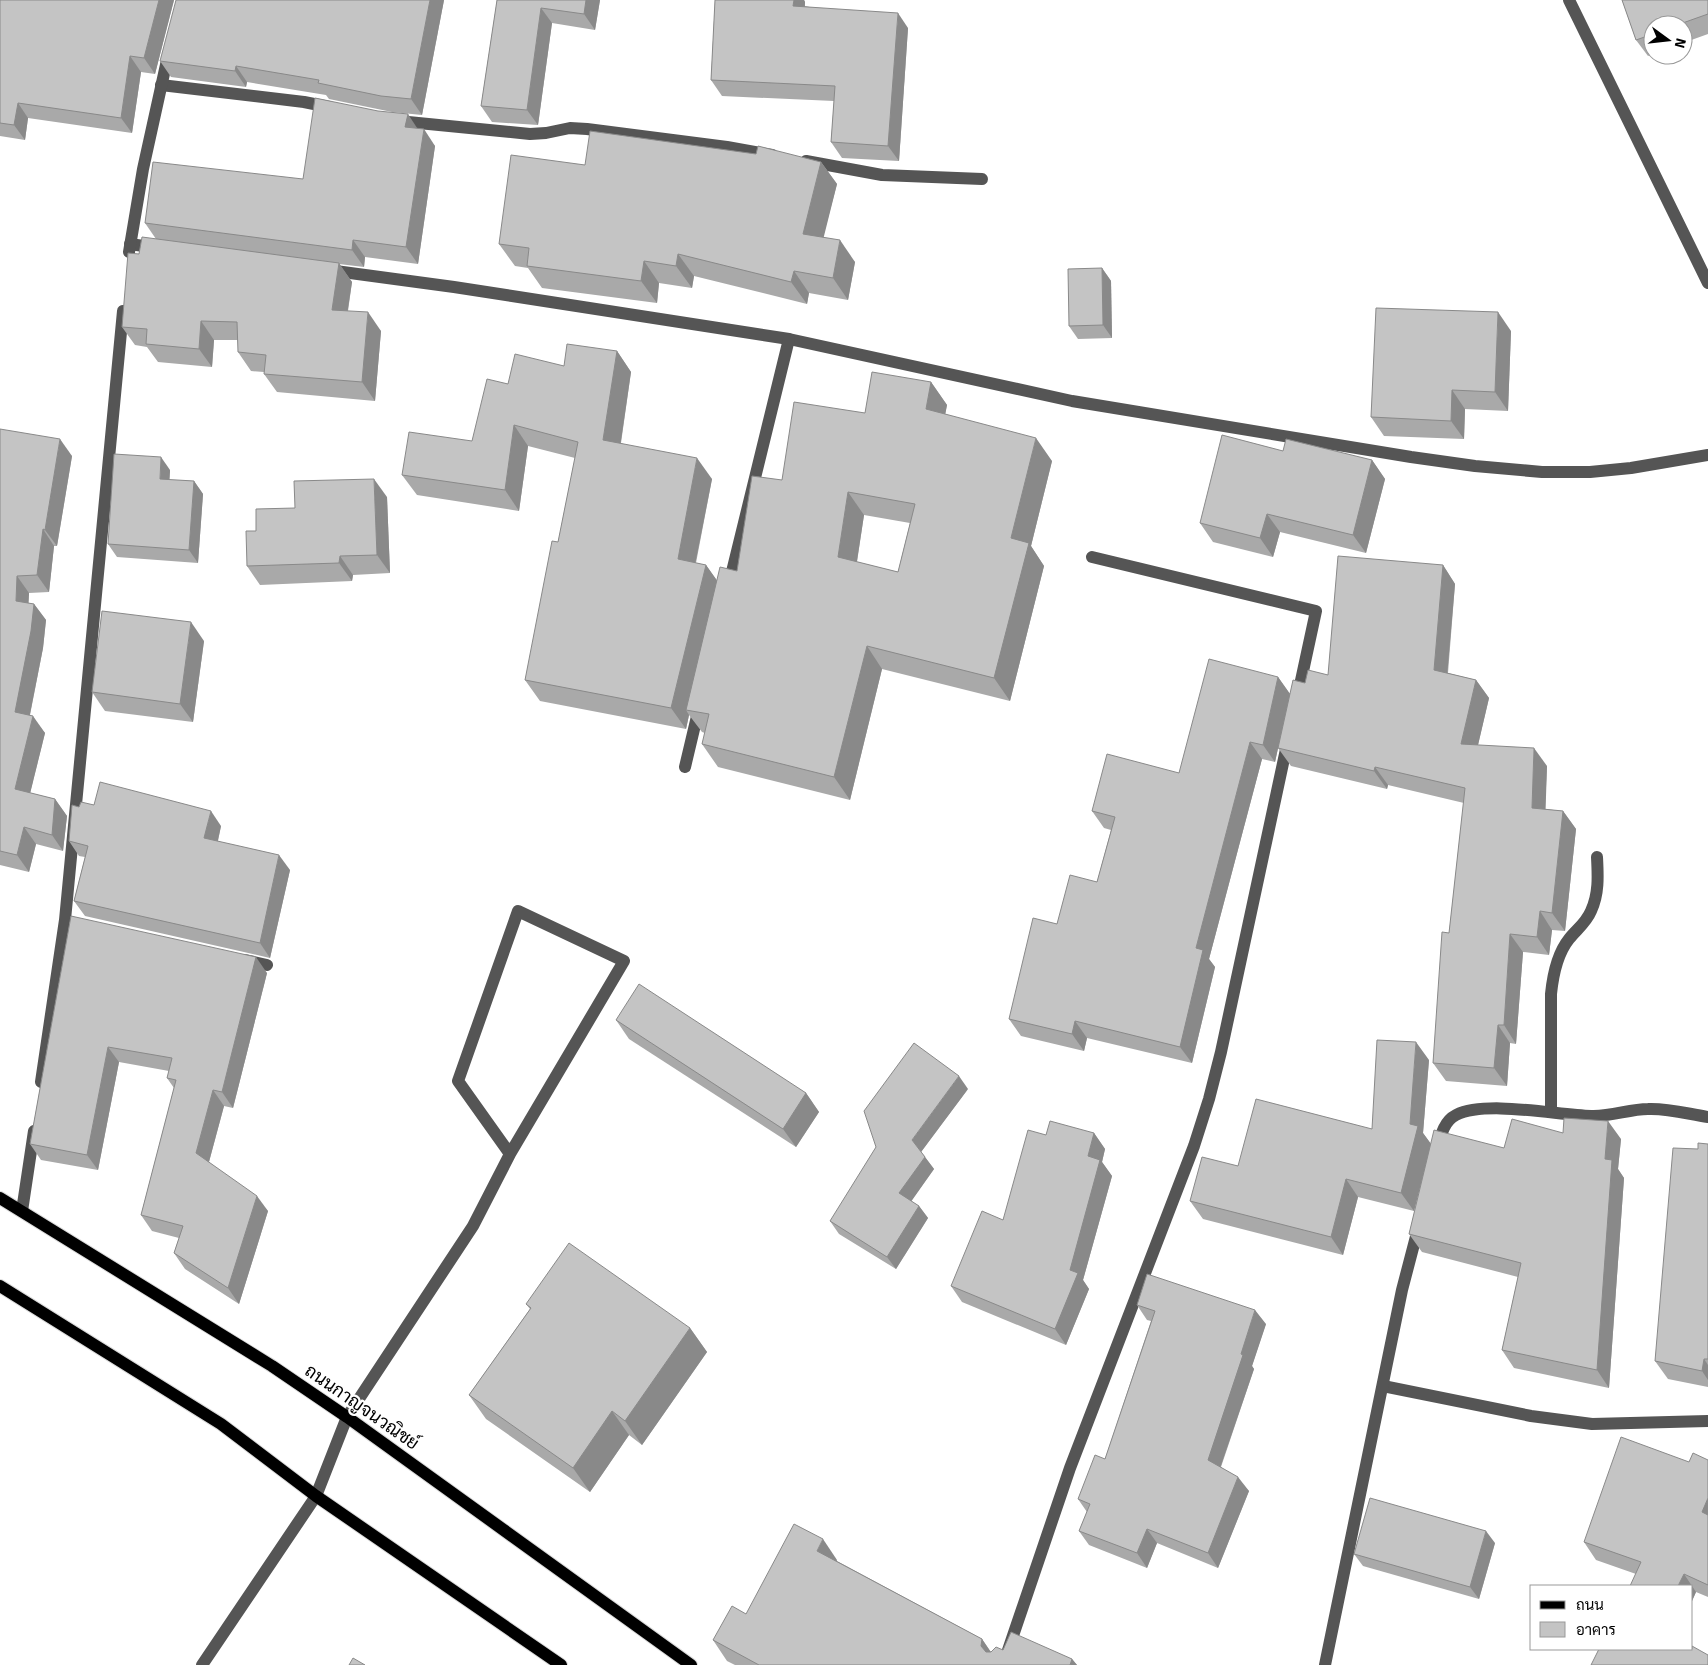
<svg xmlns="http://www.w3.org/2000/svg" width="1708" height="1665" font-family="Signika,Sarabun,sans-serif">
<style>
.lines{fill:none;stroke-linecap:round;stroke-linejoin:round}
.major-casing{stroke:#dbdbdb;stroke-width:14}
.minor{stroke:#555;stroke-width:12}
.major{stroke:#000;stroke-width:12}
.wall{fill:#a9a9a9;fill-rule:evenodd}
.shaded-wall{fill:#898989}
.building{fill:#c4c4c4;stroke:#898989;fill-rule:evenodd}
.labels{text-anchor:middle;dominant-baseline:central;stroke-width:4.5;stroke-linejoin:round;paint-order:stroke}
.street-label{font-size:18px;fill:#000;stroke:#fff}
</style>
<rect width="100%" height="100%" fill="#fff"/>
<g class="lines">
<defs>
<g id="major">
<polyline points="0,1198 272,1366 347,1417 691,1665"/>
<polyline points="0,1286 221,1424 316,1496 561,1665"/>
</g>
</defs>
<use href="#major" class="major-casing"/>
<g class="minor">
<polyline points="1569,0 1708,283"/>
<polyline points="161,85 304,102 329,107"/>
<polyline points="398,121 530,134 546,133 570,128 587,129 727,147 772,155"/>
<polyline points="806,161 882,175 982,179"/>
<polyline points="130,244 157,248"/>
<polyline points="129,252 143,169 169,51"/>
<polyline points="328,270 454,287 789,339 1072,401 1411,457 1475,466 1542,472 1590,472 1631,468 1708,455"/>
<polyline points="1092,557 1316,611 1297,699"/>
<polyline points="729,584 789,339"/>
<polyline points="685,767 699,708"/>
<polyline points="245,960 267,965"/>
<polyline points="41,1082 65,920 123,311"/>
<path d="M1551,1111V994C1553,974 1557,954 1569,939C1577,929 1586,923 1591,911C1599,894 1598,876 1597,857"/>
<path d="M1438,1147C1441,1135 1444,1121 1456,1115C1487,1100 1556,1115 1591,1116C1611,1117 1629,1109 1648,1109C1668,1108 1688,1114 1708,1117"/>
<polyline points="22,1211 34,1131"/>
<polyline points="1383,1386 1531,1416 1592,1424 1708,1421"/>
<polyline points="202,1665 316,1496 347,1417 473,1226 510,1154 624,961 518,911 458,1081 510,1154"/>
<polyline points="1003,1665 1070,1468 1194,1146 1209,1099 1221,1052 1288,740"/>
<polyline points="1325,1665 1402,1290 1419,1225"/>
</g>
<use href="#major" class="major"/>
</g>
<g class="wall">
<polygon points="0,0 174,0 155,74 141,72 132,133 28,118 25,140 0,136"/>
<polygon points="444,0 422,115 392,112 329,99 326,95 247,82 246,87 171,77 160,61"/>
<polygon points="497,0 600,0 595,30 552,23 538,125 492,122 481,106"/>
<polygon points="715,0 804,0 805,2 805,6 908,28 899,161 842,158 831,142 834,101 722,96 711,80"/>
<polygon points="1622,0 1708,0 1708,34 1683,43 1683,25 1653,25 1653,54 1648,56 1636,40"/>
<polygon points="417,128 435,146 418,264 365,257 364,267 339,264 352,282 348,311 381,331 375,401 277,392 264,374 264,372 251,371 238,352 238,340 214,340 212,367 158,362 147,347 135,345 122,327 139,254 156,239 145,223 303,179"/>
<polygon points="821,162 837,184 823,237 855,262 848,300 809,293 807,304 694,276 692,288 659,283 657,303 542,288 528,268 515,266 499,244 585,165"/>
<polygon points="1102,268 1111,281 1112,338 1078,339 1069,326"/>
<polygon points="1511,331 1508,411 1465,409 1464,439 1384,436 1371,417"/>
<path d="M617,351L631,372L621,443L712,479L696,563L706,565L717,581L737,571L782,480L865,413L931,382L947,405L945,414L1052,461L1031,546L1044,566L1010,701L882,669L850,800L718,767L702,744L705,733L702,732L689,715L686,729L540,701L525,680L558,542L575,458L528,446L519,511L417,495L402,475L472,441L564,366ZM864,515L910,523L898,572L857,562Z"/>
<polygon points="0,429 72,456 57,546 54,546 49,592 29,593 28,603 34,604 46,620 43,648 30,715 45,733 30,793 55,799 67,816 63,851 36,844 29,872 0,865"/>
<polygon points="1283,451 1372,460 1385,479 1366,553 1280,532 1273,557 1213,542 1200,523"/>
<polygon points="170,470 169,480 194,481 203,494 198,563 117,557 108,544"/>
<polygon points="387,497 390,573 353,575 352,581 260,585 247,566 256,531 295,508"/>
<polygon points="1443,565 1455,584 1448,673 1476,680 1489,698 1478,745 1547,766 1545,809 1563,811 1576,829 1565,931 1552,930 1549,955 1523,952 1516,1044 1510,1043 1507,1086 1446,1081 1433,1063 1449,933 1464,803 1388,785 1387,789 1291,766 1278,748 1275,762 1262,759 1209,959 1215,967 1192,1063 1087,1038 1084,1051 1021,1036 1009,1019 1057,924 1097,882 1111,830 1104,828 1092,811 1179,773 1278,677 1290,694 1305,683 1328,675"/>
<polygon points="204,641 193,722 105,711 92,692"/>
<polygon points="94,805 221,826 218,841 290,870 270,958 85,916 74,901 85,857 79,856 69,841 79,807"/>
<polygon points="71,916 267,973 233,1108 224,1106 209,1162 268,1211 239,1304 185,1269 174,1253 179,1238 152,1231 141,1215 174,1088 167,1078 169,1071 119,1062 98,1170 41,1160 30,1144"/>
<polygon points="616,1020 806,1093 819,1112 796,1147 629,1039"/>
<polygon points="1429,1060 1423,1133 1431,1144 1504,1148 1563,1133 1621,1139 1618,1169 1624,1178 1609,1388 1514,1368 1502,1350 1518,1277 1422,1252 1409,1234 1427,1161 1414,1211 1358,1197 1343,1255 1203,1219 1190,1201 1238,1166 1372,1129"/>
<polygon points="968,1089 921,1152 934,1169 911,1201 919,1206 928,1218 896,1269 839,1234 830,1221"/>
<polygon points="1094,1133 1105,1149 1102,1162 1112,1176 1083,1280 1089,1289 1066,1345 962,1302 951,1286 1003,1220 1046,1135"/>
<polygon points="1708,1144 1708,1387 1668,1379 1655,1361 1698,1149"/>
<polygon points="526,1304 690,1328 707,1352 642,1445 629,1435 590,1492 486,1419 469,1395 530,1309"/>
<polygon points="1137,1305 1266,1324 1252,1366 1254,1369 1221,1467 1249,1491 1218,1568 1157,1543 1147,1568 1089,1545 1079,1531 1087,1512 1078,1499 1105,1459 1151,1321 1147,1320"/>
<polygon points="1708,1460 1708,1597 1696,1592 1692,1601 1692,1586 1636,1574 1596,1560 1584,1542 1689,1462"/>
<polygon points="1495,1543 1479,1599 1363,1566 1354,1554"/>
<polygon points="837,1560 837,1561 982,1639 991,1652 1003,1650 1072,1659 1077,1665 735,1665 727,1661 713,1640 746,1614"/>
</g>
<g class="shaded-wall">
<polygon points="159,0 174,0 155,74 144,58"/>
<polygon points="430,0 444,0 422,115 411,99"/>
<polygon points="586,0 600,0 595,30 584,14"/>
<polygon points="794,0 804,0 805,2 804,21 793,6"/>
<polygon points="541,8 552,23 538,125 527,110"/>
<polygon points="898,13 908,28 899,161 888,146"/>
<polygon points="130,56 141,72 132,133 121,118"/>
<polygon points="236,66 247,82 246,87 235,71"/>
<polygon points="18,103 28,118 25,140 14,125"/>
<polygon points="408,114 419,131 405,127"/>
<polygon points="424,129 435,146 418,264 406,247"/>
<polygon points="821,162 837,184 819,256 803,234"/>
<polygon points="353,240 365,257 364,267 352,250"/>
<polygon points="840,240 855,262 848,300 833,278"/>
<polygon points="678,254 694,276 692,288 676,266"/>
<polygon points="644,261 659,283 657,303 641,281"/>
<polygon points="339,263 352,282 345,328 332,310"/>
<polygon points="1102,268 1111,281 1112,338 1103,325"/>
<polygon points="794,271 809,293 807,304 791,282"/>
<polygon points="368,312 381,331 375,401 362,382"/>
<polygon points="1498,312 1511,331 1508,411 1495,392"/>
<polygon points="201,321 214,340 212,367 199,349"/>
<polygon points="617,351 631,372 618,461 603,440"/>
<polygon points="931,382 947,405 942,432 926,409"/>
<polygon points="1452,390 1465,409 1464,439 1451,421"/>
<polygon points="514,425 528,446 519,511 505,490"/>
<polygon points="1036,438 1052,461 1031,546 1044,566 1010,701 994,678 1011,538"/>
<polygon points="60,439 72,456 57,546 45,530"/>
<polygon points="161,457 170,470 169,492 160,479"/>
<polygon points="697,458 712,479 692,580 678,559"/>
<polygon points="1372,460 1385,479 1366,553 1353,535"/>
<polygon points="374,479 387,497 390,573 377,555"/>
<polygon points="194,481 203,494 198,563 189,550"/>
<polygon points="848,492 864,515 854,580 838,557"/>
<polygon points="1267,514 1280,532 1273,557 1260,538"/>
<polygon points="43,529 54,546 49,592 37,575"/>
<polygon points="340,556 353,575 352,581 339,563"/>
<polygon points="706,565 721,586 686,710 689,715 686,729 671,708"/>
<polygon points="1443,565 1455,584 1446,688 1434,670"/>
<polygon points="17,576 29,593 28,618 16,601"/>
<polygon points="34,604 46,620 43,648 27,729 15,712"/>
<polygon points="191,622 204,641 193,722 180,704"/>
<polygon points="867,646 882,669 850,800 834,777"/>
<polygon points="1278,677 1290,694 1275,762 1263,745"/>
<polygon points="1476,680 1489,698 1474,762 1461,744"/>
<polygon points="33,716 45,733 27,806 15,789"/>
<polygon points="1250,742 1262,759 1209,959 1215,967 1192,1063 1180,1047 1196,948"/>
<polygon points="1534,748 1547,766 1545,826 1532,808"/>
<polygon points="1375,767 1388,785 1387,789 1374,771"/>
<polygon points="55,799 67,816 63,851 52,835"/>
<polygon points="211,811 221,826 215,853 204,838"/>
<polygon points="1563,811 1576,829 1565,931 1552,913"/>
<polygon points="24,827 36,844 29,872 17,855"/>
<polygon points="279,855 290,870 270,958 260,943"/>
<polygon points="1540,911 1552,930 1549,955 1537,937"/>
<polygon points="1510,934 1523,952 1516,1044 1504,1025"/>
<polygon points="256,957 267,973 233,1108 222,1092"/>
<polygon points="1075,1021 1087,1038 1084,1051 1072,1034"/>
<polygon points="1498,1025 1510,1043 1507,1086 1494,1068"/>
<polygon points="1416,1042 1429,1060 1423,1133 1431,1144 1414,1211 1401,1193 1410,1124"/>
<polygon points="108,1047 119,1062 98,1170 87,1155"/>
<polygon points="959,1076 968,1089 921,1152 912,1140"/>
<polygon points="213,1090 224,1106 207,1169 196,1153"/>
<polygon points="806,1093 819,1112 796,1147 783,1129"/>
<polygon points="1608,1121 1621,1139 1618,1169 1624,1178 1609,1388 1597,1370 1605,1159"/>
<polygon points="1094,1133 1105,1149 1102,1162 1112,1176 1083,1280 1089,1289 1066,1345 1055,1329 1088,1156"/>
<polygon points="925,1157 934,1169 908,1206 899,1193"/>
<polygon points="1346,1179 1358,1197 1343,1255 1331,1237"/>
<polygon points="257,1196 268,1211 239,1304 228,1288"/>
<polygon points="919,1206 928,1218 896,1269 887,1257"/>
<polygon points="1255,1310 1266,1324 1252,1366 1254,1369 1218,1474 1208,1460 1241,1354"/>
<polygon points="690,1328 707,1352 642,1445 625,1421"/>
<polygon points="1704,1359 1708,1365 1708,1380 1702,1371"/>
<polygon points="612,1411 629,1435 590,1492 573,1468"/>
<polygon points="1238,1477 1249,1491 1218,1568 1208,1553"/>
<polygon points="1708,1498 1708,1522 1702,1512"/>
<polygon points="1147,1529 1157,1543 1147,1568 1137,1553"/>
<polygon points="1486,1531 1495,1543 1479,1599 1470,1587"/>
<polygon points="823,1539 837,1560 832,1571 817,1551"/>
<polygon points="1684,1574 1696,1592 1692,1601 1692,1586 1678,1586"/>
<polygon points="982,1639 996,1660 995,1665 981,1646"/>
<polygon points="1072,1659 1077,1665 1070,1665"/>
</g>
<g class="building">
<polygon points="0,0 159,0 144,58 130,56 121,118 18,103 14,125 0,123"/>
<polygon points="176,0 430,0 411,99 381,96 318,83 319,80 236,66 235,71 160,61"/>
<polygon points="497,0 586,0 584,14 541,8 527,110 481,106"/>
<polygon points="715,0 794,0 793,6 898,13 888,146 831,142 835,86 711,80"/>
<polygon points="1622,0 1708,0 1708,14 1677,25 1653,25 1653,34 1636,40"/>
<polygon points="315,98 378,111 408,114 405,127 424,129 406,247 353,240 352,250 145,223 153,162 303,179"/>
<polygon points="590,131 756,154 758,146 821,162 803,234 840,240 833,278 794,271 791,282 678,254 676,266 644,261 641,281 527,266 529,248 499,244 511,155 585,165"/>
<polygon points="142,237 339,263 332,310 368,312 362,382 264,374 266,355 238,352 237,322 201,321 199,349 146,344 147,329 122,327 128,253 139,254"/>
<polygon points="1102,268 1103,325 1069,326 1068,269"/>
<polygon points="1376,308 1498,312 1495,392 1452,390 1451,421 1371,417"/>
<polygon points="567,344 617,351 603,440 697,458 678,559 706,565 671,708 525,680 552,541 558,542 578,442 514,425 505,490 402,475 409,432 472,441 487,379 508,384 515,354 564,366"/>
<path d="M872,372L931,382L926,409L1036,438L1011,538L1029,543L994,678L867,646L834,777L702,744L709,714L686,710L720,567L737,571L752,476L782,480L794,402L865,413ZM848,492L915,504L898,572L838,557Z"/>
<polygon points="0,429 60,439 45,530 43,529 37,575 17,576 16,601 34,604 31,631 15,712 33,716 15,789 55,799 52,835 24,827 17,855 0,851"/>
<polygon points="1222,435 1283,451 1286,439 1372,460 1353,535 1267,514 1260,538 1200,523"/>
<polygon points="114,454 161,457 160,479 194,481 189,550 108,544"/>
<polygon points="374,479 377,555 340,556 339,563 247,566 246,531 256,531 256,509 295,508 294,481"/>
<polygon points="1338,556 1443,565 1434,670 1476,680 1461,744 1534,748 1532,808 1563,811 1552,913 1540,911 1537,937 1510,934 1504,1025 1498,1025 1494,1068 1433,1063 1442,932 1449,933 1465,788 1375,767 1374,771 1278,748 1293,680 1305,683 1308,670 1328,675"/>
<polygon points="102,611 191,622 180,704 92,692"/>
<polygon points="1209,659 1278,677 1263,745 1250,742 1196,948 1203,950 1180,1047 1075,1021 1072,1034 1009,1019 1033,918 1057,924 1070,875 1097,882 1115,817 1092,811 1107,754 1179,773"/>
<polygon points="100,782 211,811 204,838 279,855 260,943 74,901 88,846 69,841 72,805 79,807 81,802 94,805"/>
<polygon points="71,916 256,957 222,1092 213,1090 196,1153 257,1196 228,1288 174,1253 183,1226 141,1215 176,1080 167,1078 172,1058 108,1047 87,1155 30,1144"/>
<polygon points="639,984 806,1093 783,1129 616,1020"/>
<polygon points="1377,1040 1416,1042 1410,1124 1418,1126 1401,1193 1346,1179 1331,1237 1190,1201 1202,1157 1238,1166 1256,1099 1372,1129"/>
<polygon points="914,1043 959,1076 912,1140 925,1157 899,1193 919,1206 887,1257 830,1221 876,1147 864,1111"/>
<polygon points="1564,1118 1608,1121 1605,1159 1612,1160 1597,1370 1502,1350 1521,1263 1409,1234 1434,1130 1504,1148 1512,1119 1563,1133"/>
<polygon points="1050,1121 1094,1133 1088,1156 1100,1160 1070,1270 1078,1273 1055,1329 951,1286 982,1211 1003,1220 1028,1130 1046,1135"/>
<polygon points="1698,1143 1708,1144 1708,1359 1704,1359 1702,1371 1655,1361 1673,1148 1698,1149"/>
<polygon points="569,1243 690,1328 625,1421 612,1411 573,1468 469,1395 531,1308 526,1304"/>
<polygon points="1147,1274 1255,1310 1241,1354 1243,1355 1208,1460 1238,1477 1208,1553 1147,1529 1137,1553 1079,1531 1090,1504 1078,1499 1095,1455 1105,1459 1155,1311 1137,1305"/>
<polygon points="1621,1437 1689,1462 1693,1453 1708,1460 1708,1498 1702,1512 1708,1515 1708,1585 1684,1574 1678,1586 1630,1586 1641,1562 1584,1542"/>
<polygon points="1370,1498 1486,1531 1470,1587 1354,1554"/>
<polygon points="794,1524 823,1539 817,1551 982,1639 981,1646 986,1652 991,1652 996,1647 1003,1650 1011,1632 1072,1659 1070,1665 759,1665 713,1640 732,1606 746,1614"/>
<polygon points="1692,1646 1708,1655 1708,1665 1591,1665 1599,1649 1692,1649"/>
<polygon points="353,1658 365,1665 349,1665"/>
</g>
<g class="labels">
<g class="street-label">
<text transform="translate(362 1407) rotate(35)">ถนนกาญจนวณิชย์</text>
</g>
</g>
<rect x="1530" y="1585" width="162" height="65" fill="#ffffff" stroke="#999999"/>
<rect x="1540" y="1601" width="25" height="8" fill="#000000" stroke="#999999"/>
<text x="1576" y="1610" font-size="15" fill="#000000">ถนน</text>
<rect x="1540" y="1622" width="25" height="15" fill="#c4c4c4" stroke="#999999"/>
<text x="1576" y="1635" font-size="15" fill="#000000">อาคาร</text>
<g transform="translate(1668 40) rotate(105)"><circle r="24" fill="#ffffff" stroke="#999999"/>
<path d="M0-4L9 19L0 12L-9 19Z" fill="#000000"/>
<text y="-8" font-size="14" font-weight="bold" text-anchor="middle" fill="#000000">N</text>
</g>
</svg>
